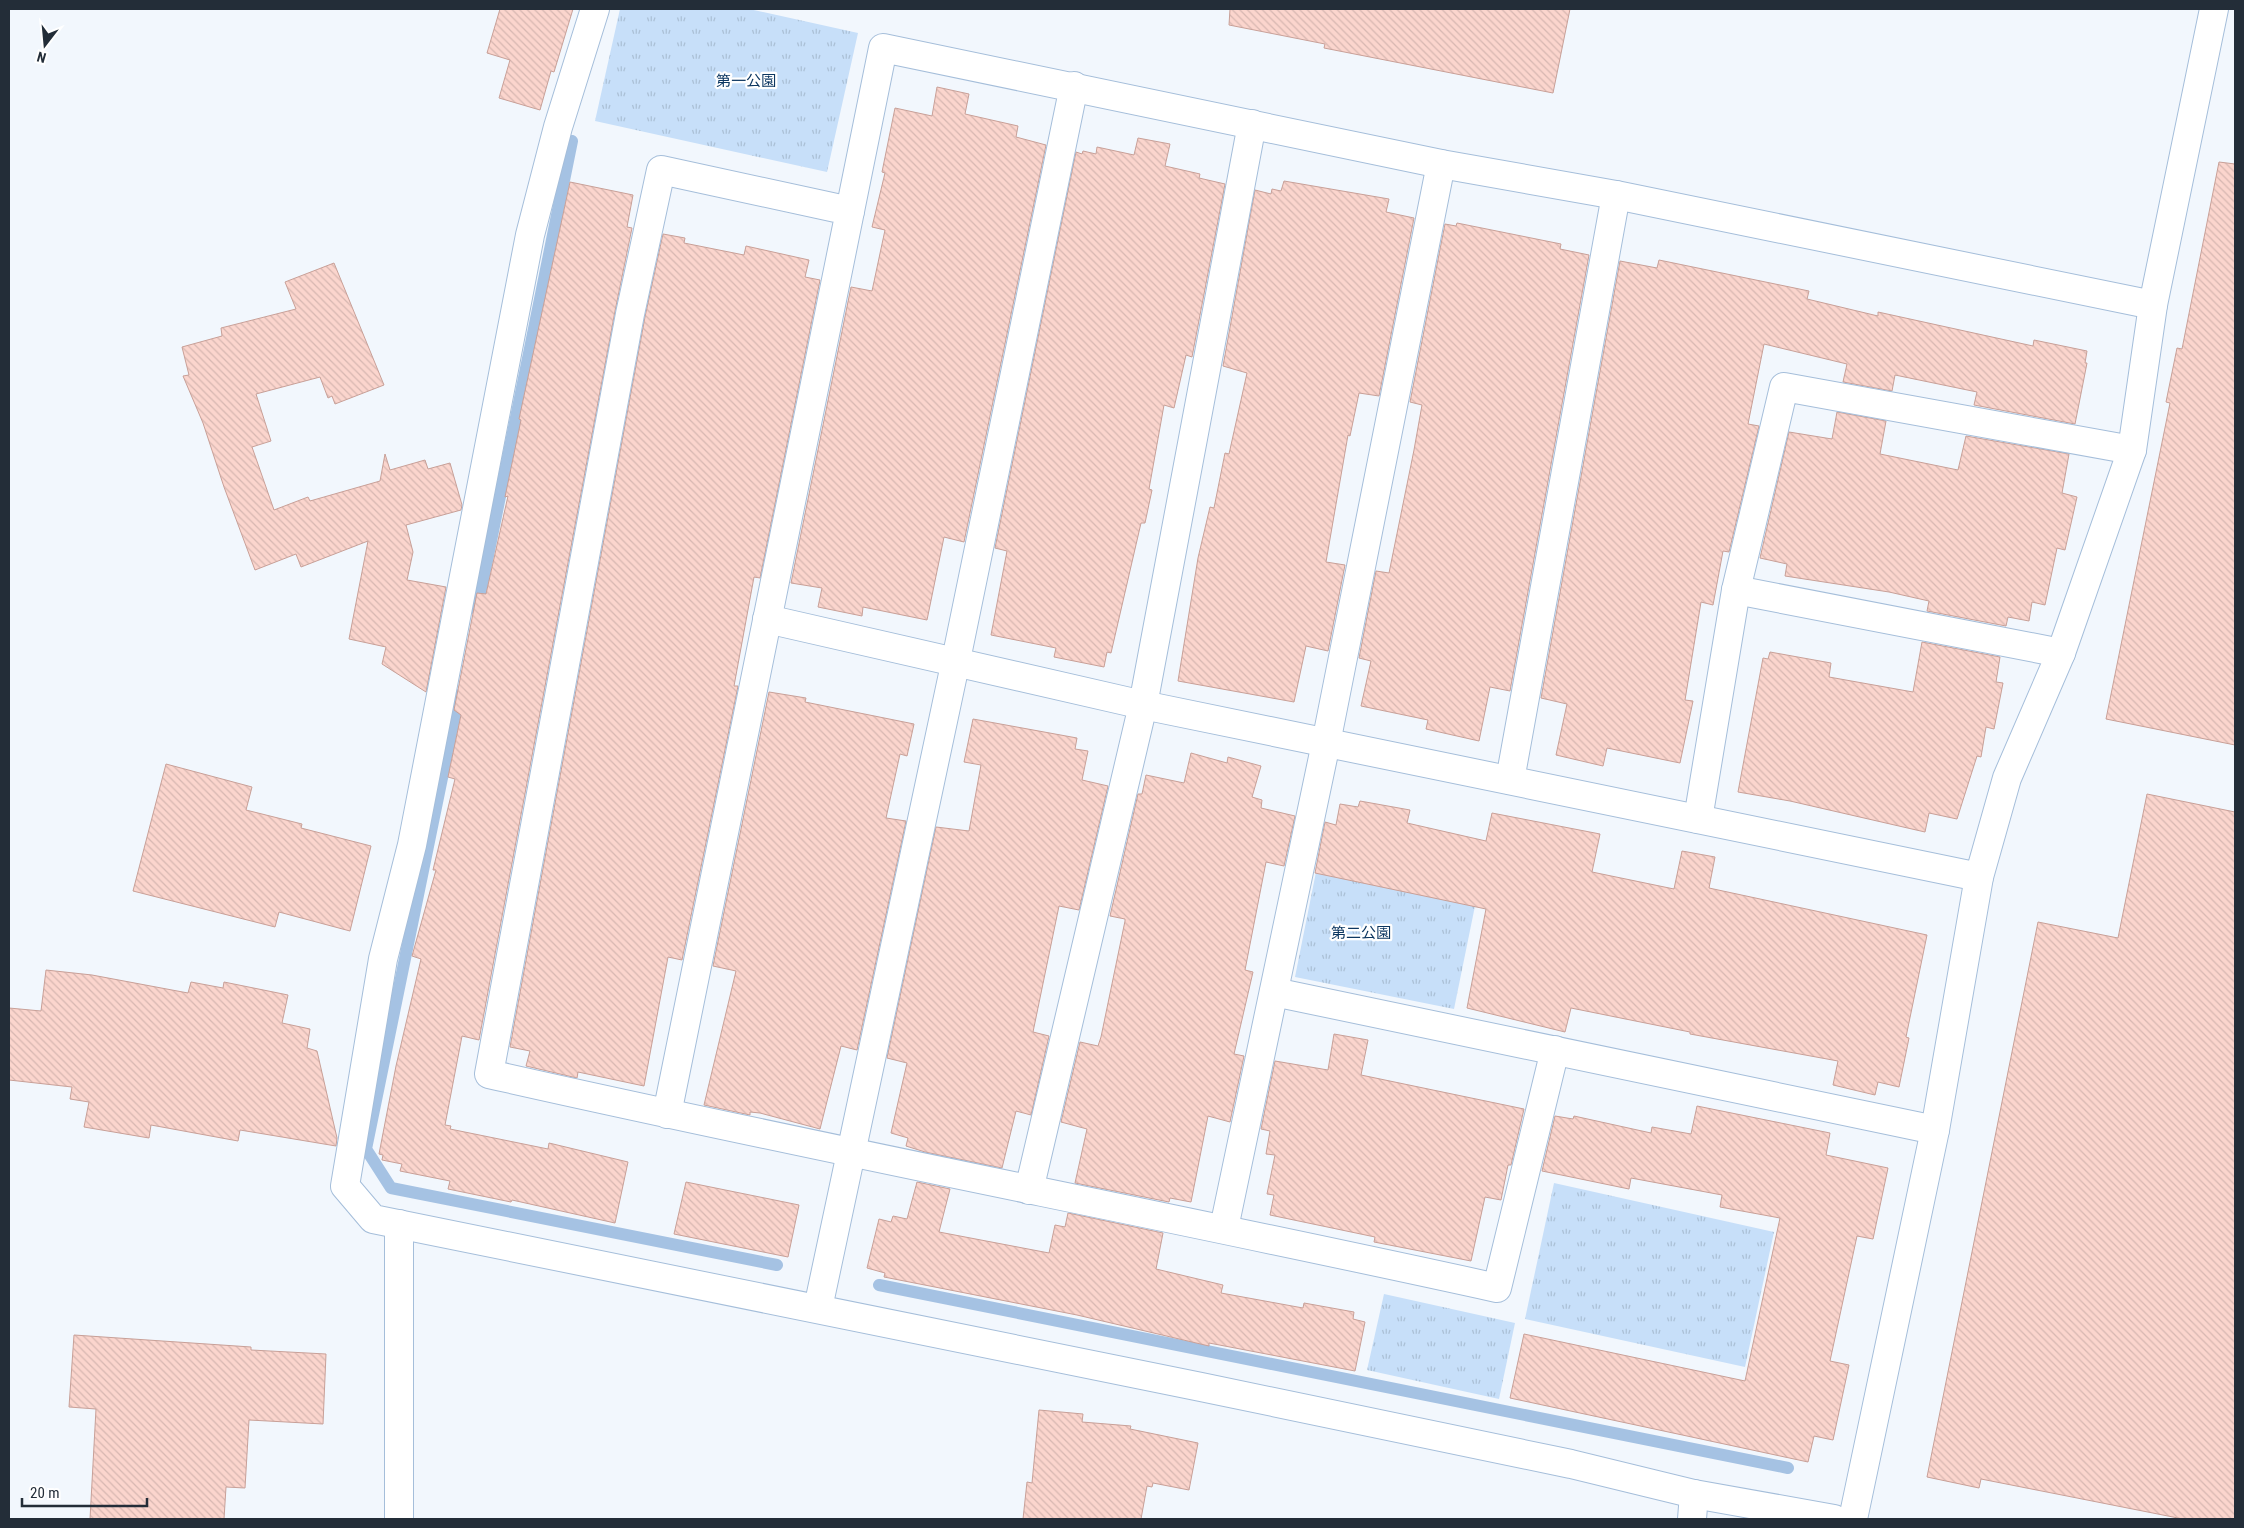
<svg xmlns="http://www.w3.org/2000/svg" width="2244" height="1528" font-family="'Roboto Condensed','Noto Sans JP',sans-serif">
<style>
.grass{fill:url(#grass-tufts)}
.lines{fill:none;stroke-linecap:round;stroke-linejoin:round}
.stream{stroke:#a5c2e3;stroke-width:12}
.building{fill:url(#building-back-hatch);stroke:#c8a098}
.street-casing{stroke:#a5beda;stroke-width:30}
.street{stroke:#fff;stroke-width:28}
.labels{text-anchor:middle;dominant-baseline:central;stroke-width:4.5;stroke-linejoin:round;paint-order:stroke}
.park-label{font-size:15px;fill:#0d3761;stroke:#fff}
</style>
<defs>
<pattern id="grass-tufts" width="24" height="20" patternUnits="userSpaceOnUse" patternTransform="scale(1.25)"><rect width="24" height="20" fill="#c7dff9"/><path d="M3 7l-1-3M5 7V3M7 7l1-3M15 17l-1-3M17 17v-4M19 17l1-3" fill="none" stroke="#abc0d6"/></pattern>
<pattern id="building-back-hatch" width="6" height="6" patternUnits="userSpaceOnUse" patternTransform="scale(1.25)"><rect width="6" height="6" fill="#fbd5cd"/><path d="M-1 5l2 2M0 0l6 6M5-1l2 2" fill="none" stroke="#d7b7b1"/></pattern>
</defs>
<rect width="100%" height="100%" fill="#f2f7fd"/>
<g class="grass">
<polygon points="620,9 749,9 858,33 827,172 595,121"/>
<polygon points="1317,867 1476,901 1454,1009 1295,977"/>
<polygon points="1554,1183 1774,1232 1745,1367 1525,1319"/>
<polygon points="1384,1294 1515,1323 1499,1399 1367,1370"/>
</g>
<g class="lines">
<g class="stream">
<polyline points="477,610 572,141"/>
<polyline points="459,695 366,1149 391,1188 777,1265"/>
<polyline points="879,1285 1788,1468"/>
</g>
</g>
<g class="building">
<polygon points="500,9 573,9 554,72 551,71 540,110 499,98 510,60 487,53"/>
<polygon points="1230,9 1570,9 1553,93 1324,48 1325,44 1229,25"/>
<polygon points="937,87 969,94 965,114 1018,126 1016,137 1046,145 964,542 944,537 927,620 863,607 862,616 818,607 822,588 791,583 851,287 872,291 885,230 872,227 885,173 882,172 895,108 932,116"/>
<polygon points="1138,138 1170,144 1165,166 1200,174 1199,178 1225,184 1192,357 1186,355 1174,408 1164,405 1149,489 1152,490 1145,523 1141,523 1111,653 1107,652 1104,667 1054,657 1056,648 991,635 1007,551 995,548 1076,152 1082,154 1083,151 1096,154 1097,147 1134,155"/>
<polygon points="2219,162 2235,164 2235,745 2106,719 2170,403 2166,402 2177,348 2182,349"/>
<polygon points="1284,181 1389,199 1386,212 1414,218 1379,396 1359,393 1350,436 1348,435 1326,562 1345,565 1328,651 1306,646 1294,702 1178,681 1198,558 1210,507 1214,508 1225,453 1229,454 1247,373 1223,366 1255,190 1271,194 1272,189 1281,191"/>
<polygon points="570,182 633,195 627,227 632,228 615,311 479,1040 462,1036 445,1125 451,1126 450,1129 548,1149 549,1143 628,1162 615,1223 512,1200 511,1202 448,1189 450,1181 400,1171 402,1164 382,1160 383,1155 379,1154 396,1066 421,959 412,956 436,870 433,870 455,779 448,777 461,715 454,710 477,593 486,594 508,496 505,497 521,420 519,419"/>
<polygon points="1457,223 1561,244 1560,249 1589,255 1510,691 1490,687 1479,741 1426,729 1428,720 1361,706 1371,661 1359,658 1376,571 1389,573 1414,450 1422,405 1410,402 1445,224 1456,226"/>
<polygon points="663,234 685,238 684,243 744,255 746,246 809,260 805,277 820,280 760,578 754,577 734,686 738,686 682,960 668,957 644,1086 578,1072 577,1078 526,1066 530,1051 510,1047 645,317"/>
<polygon points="1659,260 1809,291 1807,299 1878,316 1878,312 2033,346 2034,340 2087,351 2085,363 2087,363 2075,424 1974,405 1977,392 1895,375 1892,391 1843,382 1847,364 1764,344 1748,424 1759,426 1729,552 1723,551 1713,605 1701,602 1685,700 1693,701 1680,763 1607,748 1603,766 1556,755 1567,704 1541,698 1620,261 1657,268"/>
<polygon points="334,263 384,385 335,404 332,396 328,398 320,377 256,394 271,441 252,447 274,510 308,497 310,501 380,481 385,454 390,470 425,460 428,469 450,463 462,505 461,510 406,525 413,552 407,580 446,587 426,692 382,664 386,647 349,639 368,541 301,567 296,554 255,570 224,487 203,423 183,376 189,375 182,347 222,336 221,328 296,309 285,282"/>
<polygon points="1837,412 1886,421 1880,454 1958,470 1966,436 2069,454 2062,493 2077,497 2065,550 2057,548 2045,605 2032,602 2029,621 2008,617 2006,626 1927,611 1929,601 1889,592 1785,576 1787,564 1760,558 1789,432 1832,439"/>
<polygon points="1922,642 2000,657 1996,682 2003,683 1994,729 1986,727 1981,757 1977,756 1957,819 1929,813 1925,832 1790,801 1738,792 1763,658 1768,659 1770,652 1831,663 1829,677 1913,692"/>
<polygon points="769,692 806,698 805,702 914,724 907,756 900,754 886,818 906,821 857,1050 841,1046 820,1129 760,1113 750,1112 750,1115 704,1105 736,971 713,966"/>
<polygon points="973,719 1077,738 1075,749 1088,751 1082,780 1108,786 1079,910 1059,906 1033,1032 1049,1036 1031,1115 1016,1111 1002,1168 925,1152 906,1146 908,1138 891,1133 907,1063 887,1058 936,827 969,831 981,765 964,762"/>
<polygon points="1191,753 1227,763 1228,757 1261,766 1252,797 1262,800 1261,808 1295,816 1284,866 1266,862 1245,970 1253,972 1234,1054 1244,1056 1230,1122 1208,1116 1191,1202 1170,1198 1169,1202 1075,1183 1087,1129 1061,1122 1080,1042 1098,1046 1101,1037 1125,921 1125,919 1110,916 1138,794 1142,794 1146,775 1184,783"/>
<polygon points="166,764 252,787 246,810 302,824 301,828 371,846 350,931 279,912 275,927 133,891"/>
<polygon points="2147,794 2235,812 2235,1519 2183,1519 1981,1479 1979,1488 1927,1477 2038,922 2118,938"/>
<polygon points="1360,801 1410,810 1407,823 1486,841 1492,813 1600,834 1592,872 1674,889 1682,851 1715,857 1709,888 1927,935 1906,1037 1909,1038 1899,1087 1878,1082 1875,1095 1833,1085 1838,1061 1690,1034 1690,1032 1571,1008 1565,1032 1467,1008 1486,909 1315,873 1325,822 1336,825 1340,804 1358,807"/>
<polygon points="46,970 92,975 188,993 191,982 223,988 224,982 288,995 282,1023 310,1029 307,1048 317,1051 337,1138 336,1146 240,1130 238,1141 151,1125 149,1138 84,1127 89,1102 70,1099 72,1087 9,1080 9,1008 41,1011"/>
<polygon points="1334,1034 1368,1040 1361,1075 1524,1109 1511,1165 1508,1165 1501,1200 1485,1197 1471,1261 1374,1242 1375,1237 1270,1215 1274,1195 1267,1194 1275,1155 1266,1154 1270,1131 1261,1129 1275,1061 1328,1070"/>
<polygon points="1697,1106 1830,1133 1826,1155 1888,1168 1873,1239 1857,1236 1830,1361 1849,1365 1833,1440 1814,1436 1808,1462 1510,1398 1524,1334 1745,1381 1780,1218 1720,1207 1722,1195 1631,1178 1629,1189 1542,1171 1555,1116 1573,1119 1574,1116 1651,1133 1652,1127 1691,1134"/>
<polygon points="686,1182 799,1205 788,1257 674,1234"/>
<polygon points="917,1182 950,1189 939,1232 1049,1253 1055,1225 1065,1227 1068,1213 1163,1233 1156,1269 1223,1285 1221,1293 1303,1308 1304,1303 1354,1312 1353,1319 1365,1322 1355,1371 1209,1343 1209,1346 1077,1315 884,1277 885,1273 867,1268 879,1219 891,1222 893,1216 907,1219"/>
<polygon points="74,1335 251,1347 251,1350 326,1354 323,1424 249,1420 245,1488 226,1487 224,1519 90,1519 96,1409 69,1407"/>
<polygon points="1039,1410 1083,1414 1082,1422 1131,1426 1130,1429 1198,1443 1189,1490 1153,1483 1152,1487 1147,1486 1141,1519 1023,1519 1027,1482 1032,1483"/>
</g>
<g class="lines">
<defs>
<g id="street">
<polyline points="595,9 558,127 530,235 412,845 383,959 345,1186 373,1219 1201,1387 1571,1464 1694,1494 1834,1519"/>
<polyline points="850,211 883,48 1441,164 1616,195 2153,305"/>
<polyline points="1736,590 2061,653"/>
<polyline points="767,619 1143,705 1979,877"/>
<polyline points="1510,780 1616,195"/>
<polyline points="1698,819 1736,590 1784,387 2132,450"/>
<polyline points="1274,992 1935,1130"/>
<path d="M667,1114L850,211L661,170L630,314L489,1074C824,1150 1161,1214 1497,1288L1555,1050"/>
<polyline points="1029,1190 1143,705 1252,124"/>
<polyline points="1224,1228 1326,743 1441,164"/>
<polyline points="818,1308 956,660 1074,86"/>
<polyline points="399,1519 399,1224"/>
<polyline points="1692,1519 1694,1494"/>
<polyline points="1853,1519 1935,1130 1979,877 2007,778 2061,653 2132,450 2153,305 2214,9"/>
</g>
</defs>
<use href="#street" class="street-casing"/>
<use href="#street" class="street"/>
</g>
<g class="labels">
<g class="park-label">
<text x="746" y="81">第一公園</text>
<text x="1361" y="933">第二公園</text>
</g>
</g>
<rect width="2244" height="1528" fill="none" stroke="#232d38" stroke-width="20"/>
<g transform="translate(45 45) rotate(196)" stroke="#ffffff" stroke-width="4" paint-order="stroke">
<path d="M0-4L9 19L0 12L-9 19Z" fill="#232d38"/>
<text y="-8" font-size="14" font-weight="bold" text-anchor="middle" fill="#232d38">N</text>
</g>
<path d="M22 1498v8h125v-8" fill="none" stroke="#232d38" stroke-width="2.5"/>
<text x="30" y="1498" font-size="15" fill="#232d38" stroke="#ffffff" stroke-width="4" paint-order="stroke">20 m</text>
</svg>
